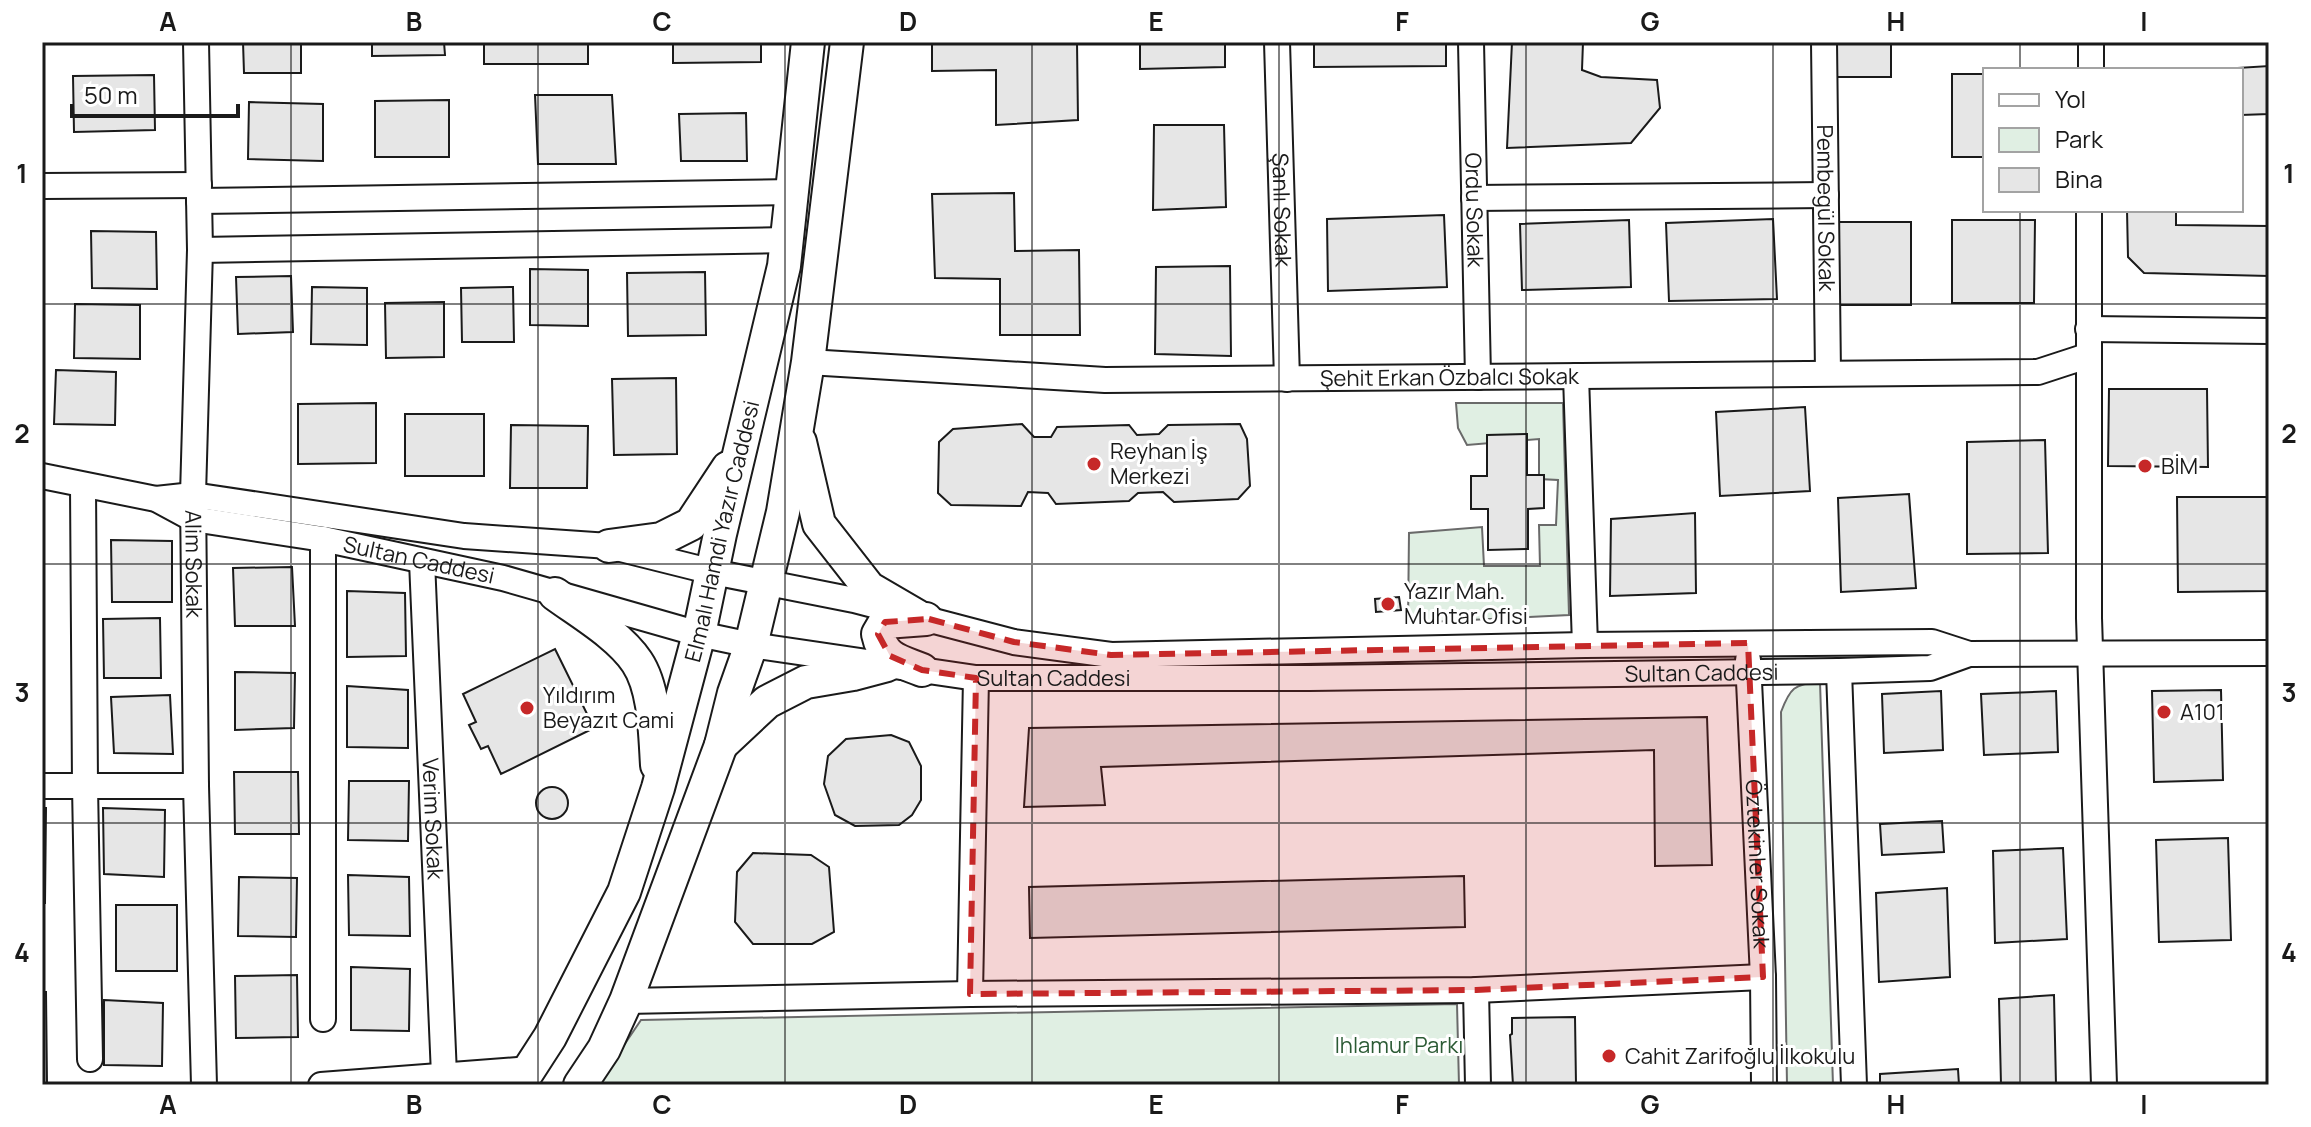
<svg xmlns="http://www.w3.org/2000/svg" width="2311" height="1127" font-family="Manrope,sans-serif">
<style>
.green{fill:#e0efe3;stroke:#6a6a6a;stroke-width:2}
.building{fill:#e6e6e6;stroke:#1a1a1a;stroke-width:2}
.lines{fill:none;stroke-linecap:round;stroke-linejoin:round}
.minor-casing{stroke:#1a1a1a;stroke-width:28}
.major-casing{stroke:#1a1a1a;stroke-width:36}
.minor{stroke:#fff;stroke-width:24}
.major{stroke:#fff;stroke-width:32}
.marked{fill:#c62828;fill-opacity:0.2;stroke:#c62828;stroke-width:6;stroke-dasharray:16 10;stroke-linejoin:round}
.grid{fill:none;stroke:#1a1a1a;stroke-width:2;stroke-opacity:0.55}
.poi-dot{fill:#c62828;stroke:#fff;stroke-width:3}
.labels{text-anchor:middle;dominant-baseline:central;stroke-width:6;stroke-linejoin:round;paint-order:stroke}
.street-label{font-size:22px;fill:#1a1a1a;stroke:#fff}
.poi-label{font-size:22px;fill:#1a1a1a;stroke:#fff;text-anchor:start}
.park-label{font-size:22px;fill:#2b5a34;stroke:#fff}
.neatline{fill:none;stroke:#1a1a1a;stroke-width:3}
.grid-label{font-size:26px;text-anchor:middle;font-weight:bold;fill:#1a1a1a}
</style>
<rect width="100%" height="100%" fill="#fff"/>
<g class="green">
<polygon points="1456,403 1563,403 1569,615 1408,623 1409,533 1482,527 1484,566 1540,566 1539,525 1556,525 1558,480 1539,479 1539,439 1467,445 1458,428"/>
<path d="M1820,682L1833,1085H1787L1781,712C1790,688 1794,684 1820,682Z"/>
<polygon points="1457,1004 1459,1085 597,1085 641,1020"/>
</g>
<g class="building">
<polygon points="243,42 301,42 301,73 244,73"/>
<polygon points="372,42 444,42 445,55 372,56"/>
<rect x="484" y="42" width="104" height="22"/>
<polygon points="673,42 761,42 761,62 673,63"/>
<polygon points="932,42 1077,42 1078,120 996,125 996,70 932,71"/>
<polygon points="1140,42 1225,42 1225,67 1140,69"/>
<polygon points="1314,42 1446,42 1446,66 1314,67"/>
<polygon points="1512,42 1583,42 1582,70 1601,77 1657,80 1660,108 1631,143 1507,148"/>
<rect x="1827" y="42" width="64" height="35"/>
<polygon points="2269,66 2269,114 2241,115 2241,70 2205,70"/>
<rect x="1952" y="74" width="33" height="83"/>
<polygon points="154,75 155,130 74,132 73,76"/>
<rect x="42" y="80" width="2" height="53"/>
<polygon points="535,95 612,95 616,164 538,164"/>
<polygon points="449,100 449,157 375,157 375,101"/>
<polygon points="249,102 323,104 323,161 248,159"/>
<polygon points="746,113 747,161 681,161 679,114"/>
<polygon points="1154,125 1224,125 1226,207 1153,210"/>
<polygon points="1014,193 1015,251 1079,250 1080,335 1000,335 1000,279 935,278 932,194"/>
<polygon points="2127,210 2176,210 2176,225 2269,226 2269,276 2144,273 2128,257"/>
<polygon points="1444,215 1447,287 1328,291 1327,219"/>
<polygon points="1773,219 1777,299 1669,301 1666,223"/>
<polygon points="1629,220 1631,287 1522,290 1520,224"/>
<polygon points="1952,220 2035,220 2034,303 1952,303"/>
<polygon points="1828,222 1911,222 1911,305 1829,305"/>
<polygon points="91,231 156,232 157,289 92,288"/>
<polygon points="1230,266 1231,356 1155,354 1156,267"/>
<polygon points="530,269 588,270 588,326 530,325"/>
<polygon points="705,272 706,335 628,336 627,273"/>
<polygon points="291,276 293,332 238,334 236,277"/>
<polygon points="312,287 367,288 367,345 311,344"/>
<polygon points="513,287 514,342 462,342 461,288"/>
<polygon points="444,302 444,357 386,358 385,303"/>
<polygon points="75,304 140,305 140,359 74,358"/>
<polygon points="56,370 116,372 115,425 54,424"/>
<polygon points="676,378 677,454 614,455 612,379"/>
<polygon points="2109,389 2207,389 2208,467 2108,466"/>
<polygon points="376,403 376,463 298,464 298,404"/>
<polygon points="1805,407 1810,491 1720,496 1716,412"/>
<rect x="405" y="414" width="79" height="62"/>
<polygon points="1022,424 1034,437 1051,437 1057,427 1129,425 1137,435 1159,434 1168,425 1240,424 1247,439 1250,486 1238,499 1174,502 1163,492 1138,493 1129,501 1056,504 1048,493 1028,492 1021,506 951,505 938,493 939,442 953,429"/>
<polygon points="511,425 588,426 587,488 510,488"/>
<polygon points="1527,434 1527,475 1544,475 1544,508 1528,509 1528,549 1488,550 1488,509 1471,509 1471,476 1487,476 1487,435"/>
<polygon points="2045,440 2048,553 1967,554 1967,442"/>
<polygon points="1909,494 1916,588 1841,592 1838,498"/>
<polygon points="2177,497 2268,497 2268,591 2178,592"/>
<polygon points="1695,513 1696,593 1610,596 1611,519"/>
<polygon points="111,540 172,541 172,602 112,602"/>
<polygon points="292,567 295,626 235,626 233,568"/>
<polygon points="347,591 405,593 406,656 347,657"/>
<polygon points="1399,597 1401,610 1376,612 1375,599"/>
<polygon points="160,618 161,678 104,678 103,619"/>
<polygon points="555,649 594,728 501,774 488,746 481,749 469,725 476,722 463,694"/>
<polygon points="235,672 295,673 294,728 235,730"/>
<polygon points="347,686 408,690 408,748 347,747"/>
<polygon points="2221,690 2223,780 2154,782 2152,691"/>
<polygon points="1941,691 1943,750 1884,753 1882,694"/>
<polygon points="2056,691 2058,752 1984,755 1981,694"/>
<polygon points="170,695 173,754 114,753 111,697"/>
<polygon points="1707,717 1712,865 1655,866 1654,750 1101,767 1105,805 1024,807 1029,728"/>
<polygon points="891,735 909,742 921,766 921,800 912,815 899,825 855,826 835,815 824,784 828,756 846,739"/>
<polygon points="234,772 298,772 299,834 235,834"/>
<polygon points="349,781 409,781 408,841 348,840"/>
<circle cx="552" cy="803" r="16"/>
<polygon points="42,808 46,808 45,903 42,903"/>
<polygon points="103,808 165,810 164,877 104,874"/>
<polygon points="1942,821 1944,852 1882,855 1880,824"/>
<polygon points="2228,838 2231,940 2159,942 2156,840"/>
<polygon points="2063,848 2067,939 1995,943 1993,851"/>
<polygon points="753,853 811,855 829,867 834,932 812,944 753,944 735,922 737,872"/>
<polygon points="348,875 409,877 410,936 349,935"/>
<polygon points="1464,876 1465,927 1030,938 1029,887"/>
<polygon points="239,877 297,878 296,937 238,936"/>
<polygon points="1947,888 1950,977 1879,982 1876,893"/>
<rect x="116" y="905" width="61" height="66"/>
<polygon points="351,967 410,969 409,1031 351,1030"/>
<polygon points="297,975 298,1037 236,1038 235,976"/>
<polygon points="42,992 46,992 47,1084 42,1084"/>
<polygon points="2054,995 2056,1085 2001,1085 1999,999"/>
<polygon points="104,1000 163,1003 162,1066 104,1065"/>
<polygon points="1575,1017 1576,1085 1513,1085 1510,1035 1512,1034 1512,1018"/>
<polygon points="1958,1069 1959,1085 1880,1085 1880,1074"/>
</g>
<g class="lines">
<defs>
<g id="minor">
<path id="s1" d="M196,42L200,250L193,495L196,786L204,1085"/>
<path id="s2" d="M1277,42L1287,379"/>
<path id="s3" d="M1471,42L1478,377"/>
<path id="s4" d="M1824,42L1828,373"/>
<polyline points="2091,70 2091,42"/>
<polyline points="42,186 199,185"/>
<polyline points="1474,198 1826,195"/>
<polyline points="199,201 793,192"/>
<polyline points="2089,210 2089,618 2104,1085"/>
<polyline points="200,250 787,240"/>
<polyline points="2088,329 2269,331"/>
<path id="s5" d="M808,362L1105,380L2038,372L2087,356"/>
<polyline points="1576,376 1585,645"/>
<path id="s6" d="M42,476L156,499L193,519L323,539L503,578L699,634L751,645L976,678H1310L1839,671L1930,668L1969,654"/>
<polyline points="83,486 85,786 90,1059"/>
<polyline points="156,499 193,495 464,536 609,546 713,572 854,600 1014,642 1111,655 1585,645 1932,642 1969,654 2269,653"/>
<path id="s7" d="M422,561L444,1075"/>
<path id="s8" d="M1748,660L1763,977L1764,1085"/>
<polyline points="1839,671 1854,1085"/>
<polyline points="42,786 196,786"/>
<polyline points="1476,990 1478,1085"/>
<polyline points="970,994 976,678"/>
<polyline points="626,1001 970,994 1476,990 1763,977"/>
<polyline points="323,1019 323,539"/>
<polyline points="321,1085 530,1069"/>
</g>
<g id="major">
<polyline points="800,442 819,524 869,588 917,616"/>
<polyline points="609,546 661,539 691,524 728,468"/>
<path d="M555,594C581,613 619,635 637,662C655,689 655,734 657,765"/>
<path d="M922,670C900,661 883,659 878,634L885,622L926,619"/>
<polyline points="721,745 767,702 806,682 853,674 887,665"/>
<path id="s9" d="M519,1085L550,1037L624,892L658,788L699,634L720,534L784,266L808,42"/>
<polyline points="580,1085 604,1049 626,1001 721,745 734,693 751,645 783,512 808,362 847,42"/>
</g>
</defs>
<use href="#minor" class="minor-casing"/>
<use href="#major" class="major-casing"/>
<use href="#minor" class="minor"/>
<use href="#major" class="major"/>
</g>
<path class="marked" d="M929,619L1014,642L1111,655L1748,643L1763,977L1476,990L970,994L976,678L922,670L890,656L878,634L885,622Z"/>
<path class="grid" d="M291,42V1085M538,42V1085M785,42V1085M1032,42V1085M1279,42V1085M1526,42V1085M1773,42V1085M2020,42V70M2020,210V1085M42,304H2269M42,564H2269M42,823H2269"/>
<g class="poi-dot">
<circle cx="1094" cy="464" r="8"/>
<circle cx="2145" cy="466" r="8"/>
<circle cx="1388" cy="604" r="8"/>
<circle cx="527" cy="708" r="8"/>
<circle cx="2164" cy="712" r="8"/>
<circle cx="1609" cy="1056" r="8"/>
</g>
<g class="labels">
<g class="street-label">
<text stroke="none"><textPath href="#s4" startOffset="166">Pembegül Sokak</textPath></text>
<text stroke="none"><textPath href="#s2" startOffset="168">Şanlı Sokak</textPath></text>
<text stroke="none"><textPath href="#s3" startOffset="168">Ordu Sokak</textPath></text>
<text stroke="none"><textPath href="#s5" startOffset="642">Şehit Erkan Özbalcı Sokak</textPath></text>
<text stroke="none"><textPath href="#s9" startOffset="594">Elmalı Hamdi Yazır Caddesi</textPath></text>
<text stroke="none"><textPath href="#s6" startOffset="388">Sultan Caddesi</textPath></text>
<text stroke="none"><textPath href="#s1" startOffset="522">Alim Sokak</textPath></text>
<text stroke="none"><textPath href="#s6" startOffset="1684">Sultan Caddesi</textPath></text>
<text stroke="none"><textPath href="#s6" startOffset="1036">Sultan Caddesi</textPath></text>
<text stroke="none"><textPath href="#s7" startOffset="258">Verim Sokak</textPath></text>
<text stroke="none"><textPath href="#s8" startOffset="204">Öztekinler Sokak</textPath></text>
</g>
<g class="poi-label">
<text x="1110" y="451">Reyhan İş<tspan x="1110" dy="25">Merkezi</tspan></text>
<text x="2161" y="466">BİM</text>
<text x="1404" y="591">Yazır Mah.<tspan x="1404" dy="25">Muhtar Ofisi</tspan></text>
<text x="543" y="695">Yıldırım<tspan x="543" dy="25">Beyazıt Cami</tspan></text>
<text x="2180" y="712">A101</text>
<text x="1625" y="1056">Cahit Zarifoğlu İlkokulu</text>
</g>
<g class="park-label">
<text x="1399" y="1045">Ihlamur Parkı</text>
</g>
</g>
<rect width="2311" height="1127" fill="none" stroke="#ffffff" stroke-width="88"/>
<rect x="1983" y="68" width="260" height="144" fill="#ffffff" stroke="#a3a3a3" stroke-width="2"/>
<rect x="1999" y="94" width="40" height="12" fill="#ffffff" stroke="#a3a3a3" stroke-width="2"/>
<text x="2055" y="108" font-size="24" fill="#1a1a1a">Yol</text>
<rect x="1999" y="128" width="40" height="24" fill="#e0efe3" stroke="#a3a3a3" stroke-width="2"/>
<text x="2055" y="148" font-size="24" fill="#1a1a1a">Park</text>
<rect x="1999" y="168" width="40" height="24" fill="#e6e6e6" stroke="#a3a3a3" stroke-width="2"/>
<text x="2055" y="188" font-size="24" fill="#1a1a1a">Bina</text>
<path d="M72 104v12h166v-12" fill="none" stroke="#1a1a1a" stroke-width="4"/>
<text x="84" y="104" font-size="24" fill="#1a1a1a" stroke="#ffffff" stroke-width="6" paint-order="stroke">50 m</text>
<rect x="44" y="44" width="2223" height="1039" class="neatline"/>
<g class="grid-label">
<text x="168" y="31">A</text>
<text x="414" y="31">B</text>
<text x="662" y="31">C</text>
<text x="908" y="31">D</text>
<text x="1156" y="31">E</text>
<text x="1402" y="31">F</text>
<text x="1650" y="31">G</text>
<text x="1896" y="31">H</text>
<text x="2144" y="31">I</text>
<text x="22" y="183">1</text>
<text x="2289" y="183">1</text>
<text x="22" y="443">2</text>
<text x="2289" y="443">2</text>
<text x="22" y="702">3</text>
<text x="2289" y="702">3</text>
<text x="22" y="962">4</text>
<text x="2289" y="962">4</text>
<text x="168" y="1114">A</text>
<text x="414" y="1114">B</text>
<text x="662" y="1114">C</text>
<text x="908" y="1114">D</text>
<text x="1156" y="1114">E</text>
<text x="1402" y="1114">F</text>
<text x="1650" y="1114">G</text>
<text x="1896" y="1114">H</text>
<text x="2144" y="1114">I</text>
</g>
</svg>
